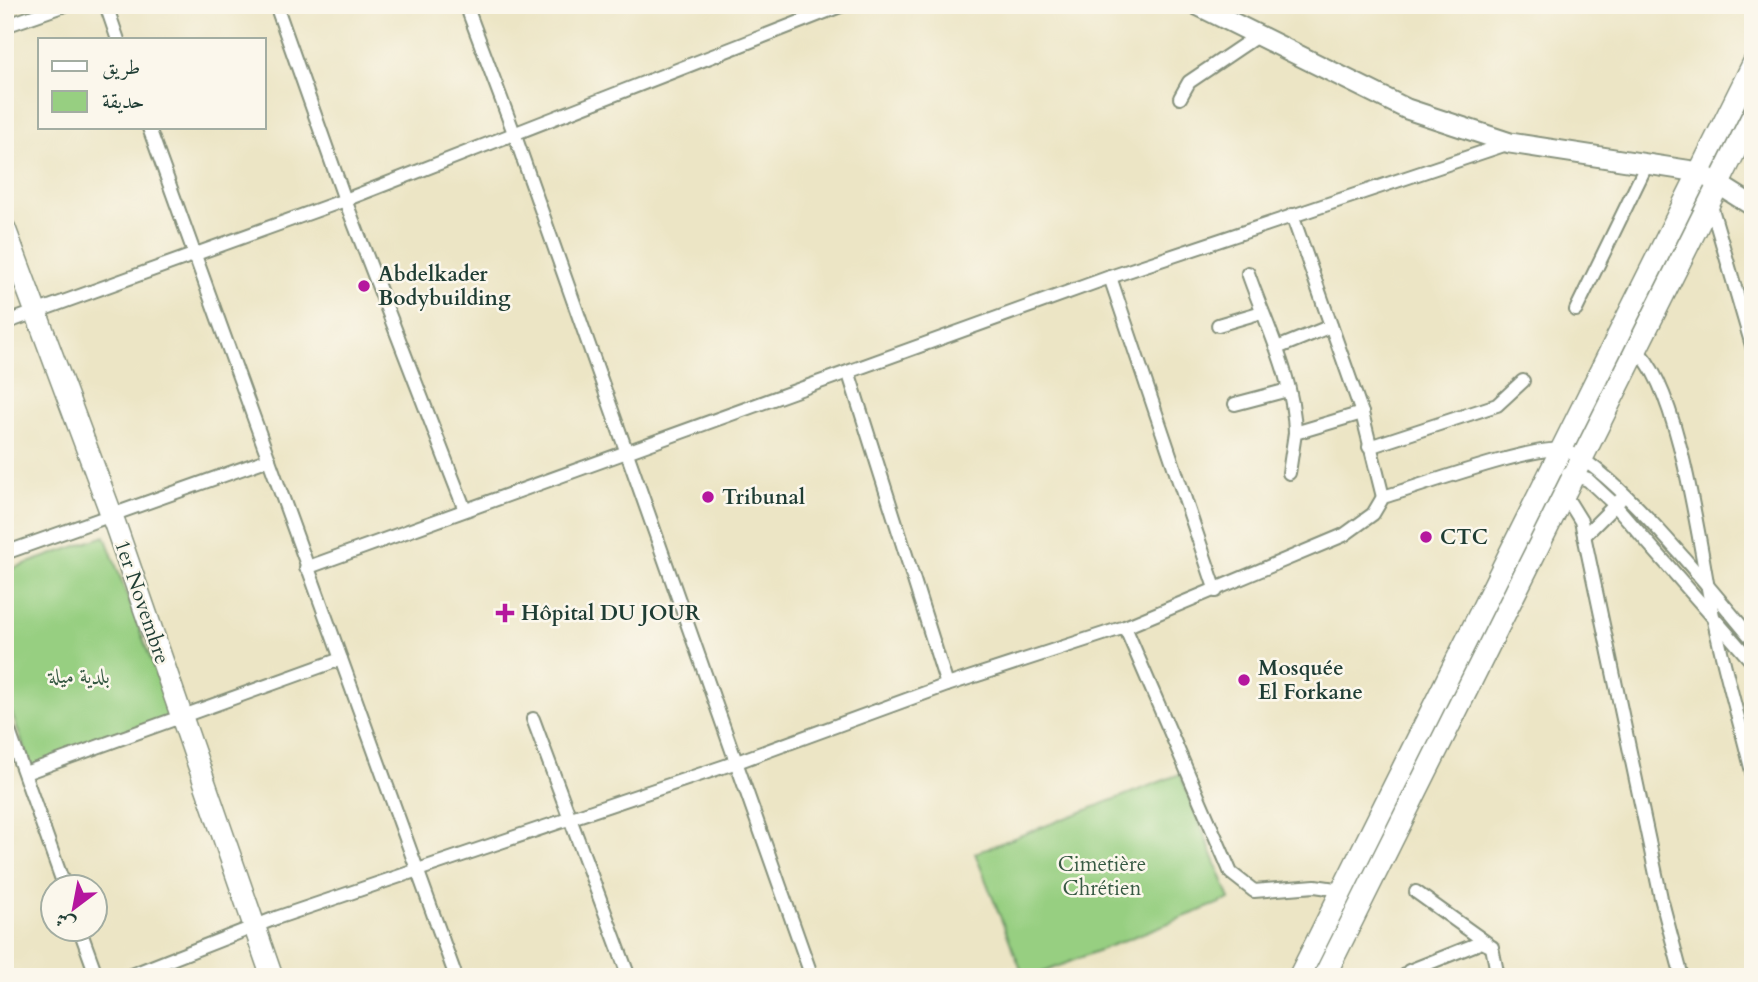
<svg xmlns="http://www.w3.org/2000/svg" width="1758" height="982" font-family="Cardo,Amiri,serif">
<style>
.green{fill:#97cf81;stroke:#5b865a;stroke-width:2}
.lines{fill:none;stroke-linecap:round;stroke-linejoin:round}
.street-casing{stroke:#86917c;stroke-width:16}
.secondary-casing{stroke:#86917c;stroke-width:23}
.primary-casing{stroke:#86917c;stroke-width:24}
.street{stroke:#fff;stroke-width:12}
.secondary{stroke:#fff;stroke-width:19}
.primary{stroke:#fff;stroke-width:21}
.poi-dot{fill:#b5179e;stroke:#fbf7ec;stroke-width:2.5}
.labels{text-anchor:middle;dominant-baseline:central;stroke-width:5;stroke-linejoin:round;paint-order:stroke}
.poi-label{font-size:21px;font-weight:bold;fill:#1f3d34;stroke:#fbf7ec;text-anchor:start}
.street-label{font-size:21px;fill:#1f3d34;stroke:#fbf7ec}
.park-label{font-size:21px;fill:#375a43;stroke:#fbf7ec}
</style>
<rect width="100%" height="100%" fill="#fbf7ec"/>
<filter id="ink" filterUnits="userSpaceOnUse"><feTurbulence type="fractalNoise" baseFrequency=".0143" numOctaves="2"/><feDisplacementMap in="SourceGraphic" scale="14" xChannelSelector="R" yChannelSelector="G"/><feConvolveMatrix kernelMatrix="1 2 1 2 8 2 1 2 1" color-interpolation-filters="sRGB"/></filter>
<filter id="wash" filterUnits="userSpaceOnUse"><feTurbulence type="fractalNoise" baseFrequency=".00686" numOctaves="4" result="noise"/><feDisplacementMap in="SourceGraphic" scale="28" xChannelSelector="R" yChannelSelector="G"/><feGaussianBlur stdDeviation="1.57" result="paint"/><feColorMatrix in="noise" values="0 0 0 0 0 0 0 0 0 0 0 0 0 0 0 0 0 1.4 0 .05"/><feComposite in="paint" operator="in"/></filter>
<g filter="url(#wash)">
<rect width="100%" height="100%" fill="#ece5c5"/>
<g class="green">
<polygon points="105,536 173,720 32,770 5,694 5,571"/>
<polygon points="1180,774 1230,899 1031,977 1024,977 975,853"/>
</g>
</g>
<g filter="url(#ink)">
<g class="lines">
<defs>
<g id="street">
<polyline points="106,5 118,40"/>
<polyline points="276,5 345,200 465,510"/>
<polyline points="466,5 514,133 812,977"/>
<polyline points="5,26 65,5"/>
<polyline points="1180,98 1189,82 1257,36"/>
<polyline points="149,128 456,977"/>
<polyline points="1710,202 1753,349"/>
<polyline points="1292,215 1362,413 1383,497"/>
<path d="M1248,273C1266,325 1294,378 1295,433"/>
<polyline points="1110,277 1216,591"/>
<polyline points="1576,310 1647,164"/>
<polyline points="5,323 345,200 843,5"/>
<polyline points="1218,325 1262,312"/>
<polyline points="1277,348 1331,326"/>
<path d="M1635,349C1680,384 1701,556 1713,616C1724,669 1740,722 1753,776"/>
<polyline points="849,374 947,685"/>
<polyline points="1235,404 1288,390"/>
<polyline points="1369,447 1497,405 1523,381"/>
<polyline points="1289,473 1295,433 1362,413"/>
<polyline points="1568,473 1588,480 1615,505 1753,663"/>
<polyline points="1563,492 1581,521 1661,898 1682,977"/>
<polyline points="1584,536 1620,500"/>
<polyline points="5,553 269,459"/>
<polyline points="306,568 1110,277 1510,143"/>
<polyline points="1125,627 1231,873 1254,891 1315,886 1342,890"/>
<polyline points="533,719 629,977"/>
<polyline points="5,720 65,888"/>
<polyline points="25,773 341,659"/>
<polyline points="1416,892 1487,943"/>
<polyline points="80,930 97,977"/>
<path d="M126,977L276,918L737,762L947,685L1125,627L1344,535L1373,514L1383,497C1418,487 1533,445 1562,450C1607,458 1720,601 1753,640"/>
<polyline points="1404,977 1409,971 1482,942 1492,947 1498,977"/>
</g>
<polyline id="secondary" points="1197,5 1407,109 1510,143 1699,172 1753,206"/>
<g id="primary">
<polyline points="5,229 115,524 272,977"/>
<polyline points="1299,977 1753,64"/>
<polyline points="1324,977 1753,115"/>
</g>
</defs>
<use href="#street" class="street-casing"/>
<use href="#secondary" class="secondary-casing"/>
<use href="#primary" class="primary-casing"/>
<use href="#street" class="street"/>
<use href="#secondary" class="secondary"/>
<use href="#primary" class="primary"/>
</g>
</g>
<g class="poi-dot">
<circle cx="364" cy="286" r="7"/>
<circle cx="708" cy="497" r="7"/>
<circle cx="1426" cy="537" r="7"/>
<path d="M501.5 602.5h7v7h7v7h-7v7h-7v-7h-7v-7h7z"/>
<circle cx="1244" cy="680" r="7"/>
</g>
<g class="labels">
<g class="poi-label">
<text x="378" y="274">Abdelkader<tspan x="378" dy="24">Bodybuilding</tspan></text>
<text x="722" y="497">Tribunal</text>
<text x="1440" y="537">CTC</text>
<text x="521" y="613">Hôpital DU JOUR</text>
<text x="1258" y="668">Mosquée<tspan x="1258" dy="24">El Forkane</tspan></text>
</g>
<g class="street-label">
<text transform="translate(142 602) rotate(71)">1er Novembre</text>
</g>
<g class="park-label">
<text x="79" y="676">بلدية ميلة</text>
<text x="1102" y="864">Cimetière<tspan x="1102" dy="24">Chrétien</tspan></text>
</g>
</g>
<rect width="1758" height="982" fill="none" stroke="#fbf7ec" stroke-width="28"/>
<rect x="38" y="38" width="228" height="91" fill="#fbf7ec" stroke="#a3ada2" stroke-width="2"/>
<rect x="52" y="61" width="35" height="10" fill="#ffffff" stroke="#a3ada2" stroke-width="2"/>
<text x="102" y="74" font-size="21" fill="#1f3d34">طريق</text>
<rect x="52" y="91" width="35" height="21" fill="#97cf81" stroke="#a3ada2" stroke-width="2"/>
<text x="102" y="108" font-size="21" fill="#1f3d34">حديقة</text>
<g transform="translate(74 908) rotate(212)"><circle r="33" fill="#fbf7ec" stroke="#a3ada2" stroke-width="2"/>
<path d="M0-5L12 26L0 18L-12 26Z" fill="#b5179e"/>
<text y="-10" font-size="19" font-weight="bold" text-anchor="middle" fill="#1f3d34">ش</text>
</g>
</svg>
